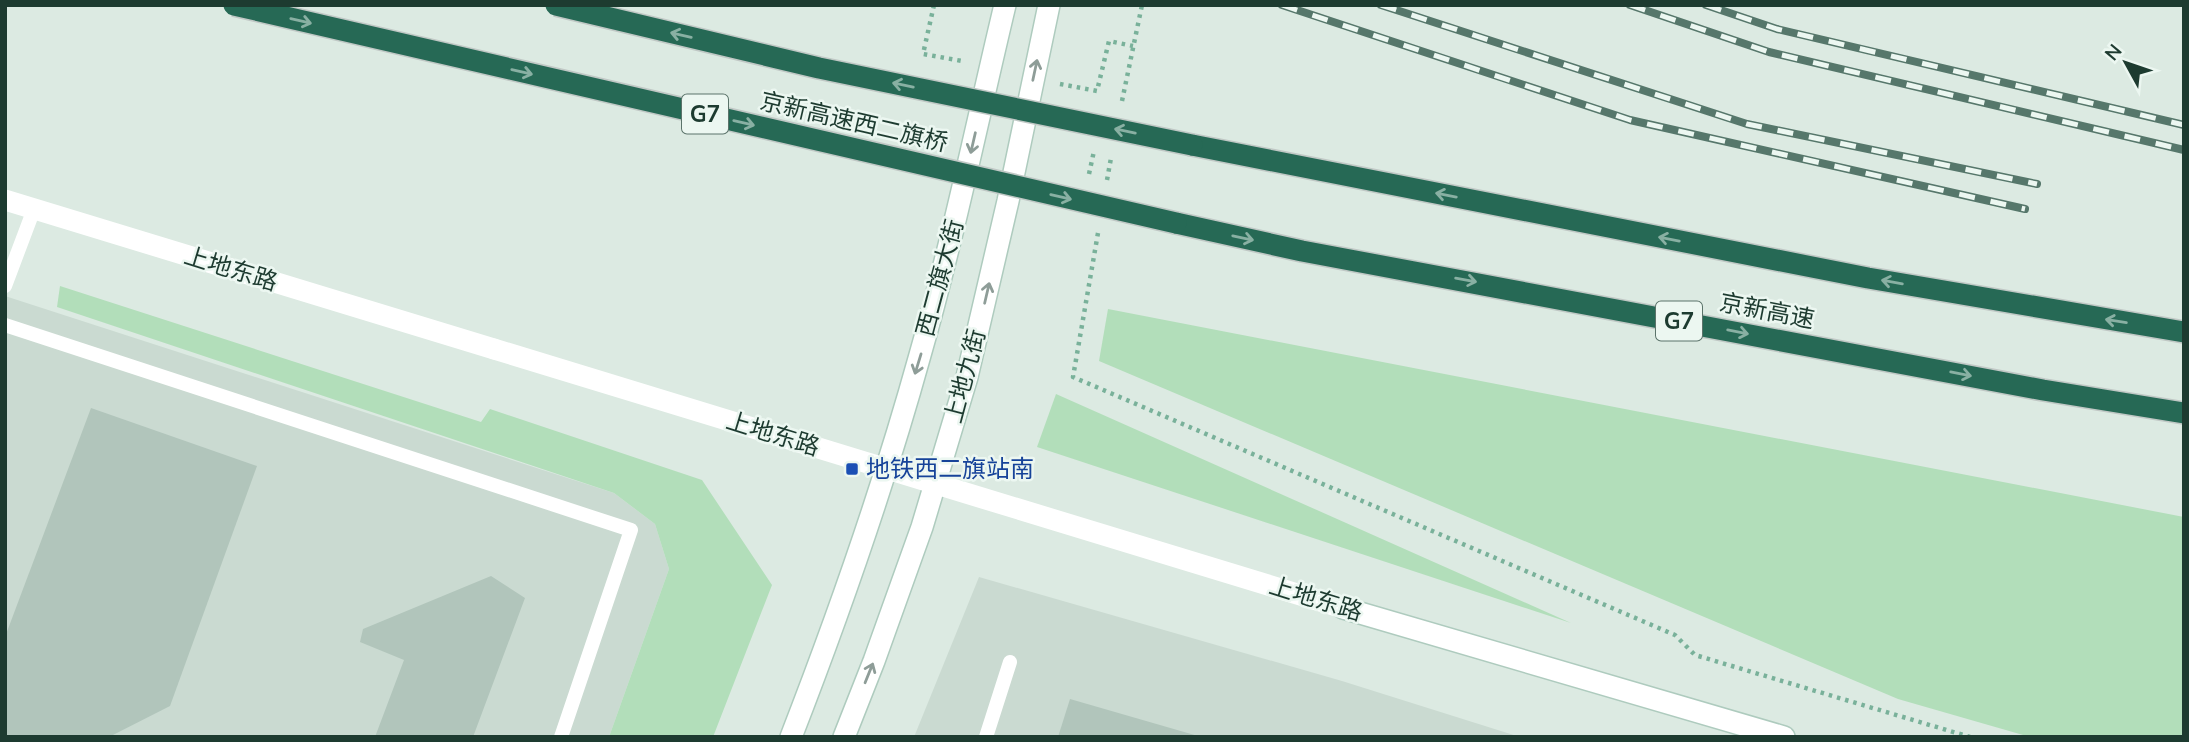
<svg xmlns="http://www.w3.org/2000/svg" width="2189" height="742" font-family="'Nunito Sans','Noto Sans SC',sans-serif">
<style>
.built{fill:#cadad1}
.green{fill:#b2deba}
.building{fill:#b1c5bb}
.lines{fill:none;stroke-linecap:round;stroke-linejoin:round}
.secondary-casing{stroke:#aecbbe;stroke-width:24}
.motorway-casing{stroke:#c0c8c5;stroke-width:24}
.path{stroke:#79b19a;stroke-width:4.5;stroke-dasharray:3.5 5;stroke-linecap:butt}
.service{stroke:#fff;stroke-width:14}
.tertiary{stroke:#fff;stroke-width:21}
.secondary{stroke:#fff;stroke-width:21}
.motorway{stroke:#266955;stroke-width:21}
.rail-casing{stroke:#56776b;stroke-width:8}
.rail{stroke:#ecf7f1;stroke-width:5;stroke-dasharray:16;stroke-linecap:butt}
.motorway-bridge-casing{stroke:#c0c8c5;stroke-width:24;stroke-linecap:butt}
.tertiary-bridge{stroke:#fff;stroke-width:21}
.motorway-bridge{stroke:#266955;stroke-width:21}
.oneway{stroke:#89b0a3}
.oneway2{stroke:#8e9d98}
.transit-dot{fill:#1a4fb4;stroke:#ecf7f1;stroke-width:2.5}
.labels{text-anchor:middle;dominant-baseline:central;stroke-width:5;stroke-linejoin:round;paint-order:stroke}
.shield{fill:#ecf7f1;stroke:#5b736a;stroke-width:2}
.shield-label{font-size:23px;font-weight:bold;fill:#1d3b30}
.street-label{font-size:24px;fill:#1d3b30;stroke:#ecf7f1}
.transit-label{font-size:24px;fill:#164399;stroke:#ecf7f1;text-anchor:start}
</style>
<rect width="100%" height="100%" fill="#dceae2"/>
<g class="built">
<polygon points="5,296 614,493 655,524 669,569 609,737 5,737"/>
<polygon points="979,577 1342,681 1520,737 914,737"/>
</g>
<g class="green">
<polygon points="60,286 481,422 490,409 702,480 772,585 713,737 609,737 669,569 655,524 614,493 57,307"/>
<polygon points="1108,309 2184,517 2184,737 2030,737 1898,699 1099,361"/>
<polygon points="1056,394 1571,623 1037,447"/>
</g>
<g class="building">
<polygon points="91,408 257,466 170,706 109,737 5,737 5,637"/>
<polygon points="491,576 525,598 473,737 375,737 404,660 360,642 363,629"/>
<polygon points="1070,699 1198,736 1198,737 1058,737"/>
</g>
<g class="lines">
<defs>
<g id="secondary">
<polyline points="1343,608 1784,737"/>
<path d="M791,737C840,611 884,485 920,355C953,240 977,122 1005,5"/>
<polyline points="844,737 874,661 922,527 967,377 1008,201 1049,5"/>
</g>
<g id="motorway">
<polyline points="1192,145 1868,278 2184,332"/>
<polyline points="1176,223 1302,251 2043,390 2184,413"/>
</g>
</defs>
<use href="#secondary" class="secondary-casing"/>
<use href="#motorway" class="motorway-casing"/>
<g class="path">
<polyline points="934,5 923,54 962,61"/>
<polyline points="1060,84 1097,91 1109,41 1133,46"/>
<polyline points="1122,101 1142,5"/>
<polyline points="1089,174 1094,151"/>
<polyline points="1107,180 1111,158"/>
<polyline points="1098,233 1073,377 1675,635 1695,655 1970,737"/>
</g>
<g class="service">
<polyline points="5,286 34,209"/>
<polyline points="5,325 631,530 561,737"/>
<polyline points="986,737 1010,662"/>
</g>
<polyline class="tertiary" points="5,200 494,349"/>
<use href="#secondary" class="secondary"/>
<use href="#motorway" class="motorway"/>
<defs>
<g id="rail">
<polyline points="1282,5 1630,120 2025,209"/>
<polyline points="1381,5 1747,124 2037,184"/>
<polyline points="1630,5 1769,52 2184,150"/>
<polyline points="1706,5 1777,29 2184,125"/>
</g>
</defs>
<use href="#rail" class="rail-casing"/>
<use href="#rail" class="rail"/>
<defs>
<g id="motorway-bridge">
<polyline points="234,5 1176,223"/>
<polyline points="556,5 819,68 1192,145"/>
</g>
</defs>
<use href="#motorway-bridge" class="motorway-bridge-casing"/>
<polyline class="tertiary-bridge" points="494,349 1343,608"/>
<use href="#motorway-bridge" class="motorway-bridge"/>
</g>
<defs><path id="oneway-shaft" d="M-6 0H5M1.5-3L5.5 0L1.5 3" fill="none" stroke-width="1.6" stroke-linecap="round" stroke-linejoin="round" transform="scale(1.75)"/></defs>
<g class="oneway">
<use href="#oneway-shaft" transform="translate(301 21) rotate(13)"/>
<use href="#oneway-shaft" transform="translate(681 35) rotate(-167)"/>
<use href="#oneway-shaft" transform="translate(522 72) rotate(13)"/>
<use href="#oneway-shaft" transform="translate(903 85) rotate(-168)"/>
<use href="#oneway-shaft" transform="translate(744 123) rotate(13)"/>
<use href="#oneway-shaft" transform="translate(1125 131) rotate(-168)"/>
<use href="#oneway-shaft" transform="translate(1446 195) rotate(-169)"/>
<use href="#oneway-shaft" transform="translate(1061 197) rotate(13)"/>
<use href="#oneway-shaft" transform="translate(1243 238) rotate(12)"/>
<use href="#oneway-shaft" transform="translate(1669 239) rotate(-169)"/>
<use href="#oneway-shaft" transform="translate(1466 280) rotate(10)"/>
<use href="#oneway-shaft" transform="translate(1892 282) rotate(-170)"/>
<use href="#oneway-shaft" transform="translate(2116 321) rotate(-171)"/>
<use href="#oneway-shaft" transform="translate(1738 332) rotate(11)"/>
<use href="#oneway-shaft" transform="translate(1961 374) rotate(11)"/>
</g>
<g class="oneway2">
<use href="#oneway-shaft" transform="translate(1035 70) rotate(-78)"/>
<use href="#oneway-shaft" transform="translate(973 143) rotate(103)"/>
<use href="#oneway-shaft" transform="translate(987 293) rotate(-77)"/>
<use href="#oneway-shaft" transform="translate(918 364) rotate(107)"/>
<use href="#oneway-shaft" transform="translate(869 673) rotate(-68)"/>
</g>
<rect class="transit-dot" x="845" y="462" width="14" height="14" rx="3.5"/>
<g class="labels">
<g class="shield">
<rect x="682" y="94.5" width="46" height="39" rx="5"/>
<rect x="1656" y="301.5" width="46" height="39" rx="5"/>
</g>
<g class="shield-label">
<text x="705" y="114">G7</text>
<text x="1679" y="321">G7</text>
</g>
<g class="street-label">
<text transform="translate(854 122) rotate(13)">京新高速西二旗桥</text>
<text transform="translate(231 269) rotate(17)">上地东路</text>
<text transform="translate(940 278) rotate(-75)">西二旗大街</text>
<text transform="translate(1767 311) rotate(11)">京新高速</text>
<text transform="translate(965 376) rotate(-75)">上地九街</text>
<text transform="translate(773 434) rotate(17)">上地东路</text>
<text transform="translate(1316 599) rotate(17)">上地东路</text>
</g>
<g class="transit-label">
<text x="866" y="469">地铁西二旗站南</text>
</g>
</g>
<rect width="2189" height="742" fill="none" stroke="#1d3b30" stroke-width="14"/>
<g transform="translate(2126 63) rotate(310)" stroke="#ecf7f1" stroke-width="5" paint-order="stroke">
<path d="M0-5L12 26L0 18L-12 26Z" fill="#1d3b30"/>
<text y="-10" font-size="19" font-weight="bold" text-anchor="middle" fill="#1d3b30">N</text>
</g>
</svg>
